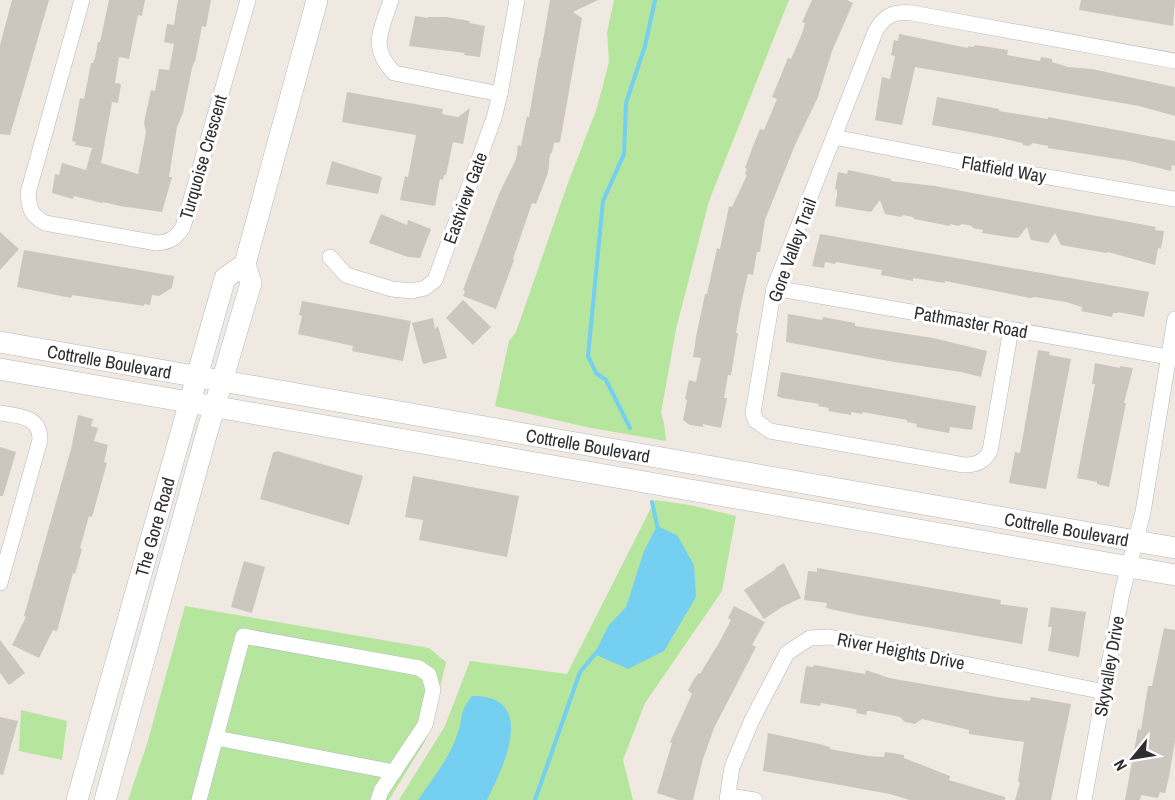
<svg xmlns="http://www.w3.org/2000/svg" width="1175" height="800" font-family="'Archivo Narrow',sans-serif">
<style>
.green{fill:#b6e59e}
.water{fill:#75cff0}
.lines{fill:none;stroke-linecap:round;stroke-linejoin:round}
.stream{stroke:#75cff0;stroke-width:4}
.building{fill:#cbc7bf}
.minor-casing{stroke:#b4b7c1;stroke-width:16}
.secondary-casing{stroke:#b4b7c1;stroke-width:22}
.minor{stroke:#fff;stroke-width:15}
.secondary{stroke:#fff;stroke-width:21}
.labels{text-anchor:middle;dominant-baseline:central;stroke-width:6;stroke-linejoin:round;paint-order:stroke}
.street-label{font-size:18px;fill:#2e2e2e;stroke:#fff}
</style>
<rect width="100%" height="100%" fill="#efe9e1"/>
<g class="green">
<polygon points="614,0 789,0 709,201 676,329 661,413 664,423 666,441 586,427 495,406 509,341 516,332 569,180 597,108 609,62 607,33"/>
<polygon points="655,500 690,505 736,516 722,591 645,703 623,760 633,800 399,800 445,726 470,661 567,674"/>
<polygon points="185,606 429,648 446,662 430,730 424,743 389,800 128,800 147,744"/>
<polygon points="21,710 67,721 62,760 19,751"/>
</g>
<g class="water">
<polygon points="657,526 677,535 694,565 696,597 664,651 628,669 594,654 609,625 626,607 644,551"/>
<path d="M472,696C538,695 504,766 487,800H418C432,779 449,759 457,735C464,717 458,714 472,696Z"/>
</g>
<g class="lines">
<g class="stream">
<polyline points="630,428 606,380 596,373 588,356 603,201 624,154 626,103 645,46 655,0"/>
<polyline points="652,502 658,529"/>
<polyline points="535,800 580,672 596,653"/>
</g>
</g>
<g class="building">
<polygon points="12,0 49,0 10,135 0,134 0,45"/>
<polygon points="109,0 145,0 142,16 138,15 129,59 119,57 115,83 121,84 118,103 112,102 101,163 138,174 146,132 144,123 151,90 155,91 159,69 169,70 174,44 164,42 167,24 174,25 178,0 211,0 206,27 202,26 195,62 194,62 192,68 183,113 177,127 169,177 172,177 162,212 120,206 103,202 102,203 74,196 73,199 52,193 55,174 59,175 62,163 86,170 92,148 75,145 76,142 72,141 80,98 84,99 91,63 93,63 95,58 98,42 100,42"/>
<polygon points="550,0 598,0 573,12 582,18 560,142 554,143 552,153 550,154 548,173 536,204 532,203 513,259 514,260 496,309 463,296 465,291 463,290 499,194 516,159 518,145 521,146 527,116 529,117 539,58 540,58"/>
<polygon points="812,0 847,0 853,3 832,51 818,97 795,145 765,220 760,252 757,252 753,275 748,274 740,309 736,333 738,333 731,375 728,375 724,398 727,398 721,428 703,424 703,427 690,425 683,420 687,400 685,399 689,380 696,382 701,358 693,357 696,337 705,294 707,294 717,248 720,249 729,206 732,207 747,175 745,174 747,169 745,168 753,146 760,129 764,130 777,99 772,97 788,58 791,59 803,31 805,23 802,22"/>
<polygon points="1081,0 1175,0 1173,26 1079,10"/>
<polygon points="415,16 428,18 428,17 446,17 470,21 469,23 485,26 480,57 464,55 465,53 409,46"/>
<polygon points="899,34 968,48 968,46 974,47 975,45 1008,50 1007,55 1040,61 1041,57 1052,59 1052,62 1068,67 1092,69 1175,87 1175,116 1139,106 915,67 902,125 879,121 875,120 882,77 890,79 895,56 891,55 894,40 898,41"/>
<polygon points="347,92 443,109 442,114 458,117 470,108 463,144 453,142 446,175 444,175 443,180 440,179 435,206 400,200 405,176 408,177 416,135 342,122"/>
<polygon points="937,97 999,109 999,111 1048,119 1048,117 1175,141 1175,166 1172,165 1171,171 1130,161 1048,148 1048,146 1033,143 1029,146 1023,145 1022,143 1001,138 938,126 932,125"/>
<polygon points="332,161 382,177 378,194 326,184"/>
<polygon points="848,170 891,179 891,181 935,186 1156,227 1155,230 1164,231 1161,249 1158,248 1155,265 1108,252 1106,253 1061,245 1055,233 1048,243 1031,240 1027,227 1018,238 1008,237 982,233 983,230 973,228 972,226 962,224 959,226 950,224 950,226 914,219 913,217 903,215 901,217 885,214 880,200 871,212 835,206 837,195 837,190 835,189 838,172 847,174"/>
<polygon points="381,214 407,225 408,220 431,229 420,258 408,257 369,243"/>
<polygon points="0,232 19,249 0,270"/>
<polygon points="820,234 1149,292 1144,317 1118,312 1118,313 1113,313 1112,317 1081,311 1082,307 1066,302 1035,297 1030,298 945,281 945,283 913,278 913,281 881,275 882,270 836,262 835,264 825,262 824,268 812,266"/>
<polygon points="24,250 174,276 172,288 159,296 152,295 150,305 144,304 144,306 72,295 71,298 17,287"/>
<polygon points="463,300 491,327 473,345 446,318"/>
<polygon points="302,301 411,321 403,361 352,351 353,346 298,334 302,316 299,315"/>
<polygon points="788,314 822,320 823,317 855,323 855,326 933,338 987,351 981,377 961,372 894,362 786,342"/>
<polygon points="433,318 435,329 438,326 447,358 423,364 412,323"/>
<polygon points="1038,350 1050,352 1049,355 1071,359 1046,489 1009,483 1015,452 1020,453"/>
<polygon points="1095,363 1120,368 1120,366 1133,368 1124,403 1126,403 1109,487 1097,484 1097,482 1077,478 1095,384 1092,384"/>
<polygon points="781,372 976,406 972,430 950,427 949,433 916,427 917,424 907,422 907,420 862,412 862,414 851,412 851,415 828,411 829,408 818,406 819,404 782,398 777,396"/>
<polygon points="78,415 93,419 91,426 98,428 94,441 108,445 104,462 107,463 92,517 89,516 80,548 82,549 75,574 73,573 57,631 53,630 39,658 12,645 26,617 24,616 71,449"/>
<polygon points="0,447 16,452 3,496 0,496"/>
<polygon points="277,451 363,476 349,525 260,499 273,453"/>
<polygon points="413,476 519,496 507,557 419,540 423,520 405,517"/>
<polygon points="244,561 265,567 252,613 231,607"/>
<polygon points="784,563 801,598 782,607 764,619 744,590 776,569 775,568"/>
<polygon points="817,568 1001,600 1000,604 1028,608 1022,644 858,615 826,608 827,603 804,600 808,571 817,572"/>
<polygon points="734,606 765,622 752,645 756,647 714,728 703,759 693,800 678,800 657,793 672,743 670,742 692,694 688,690 694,679 699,673 700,674 720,641 731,620 728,618"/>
<polygon points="1051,607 1086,612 1079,657 1048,651 1052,627 1048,627"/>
<polygon points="1164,628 1175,630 1175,741 1169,777 1165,793 1160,792 1158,798 1141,795 1140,800 1125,800 1138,729 1141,730 1148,686 1152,686"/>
<polygon points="0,640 25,673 9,685 0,673"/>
<polygon points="814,665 865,674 866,670 889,678 1003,698 1030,701 1031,697 1071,704 1051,800 1015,800 1020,783 1018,781 1024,742 969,734 969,730 922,719 915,724 905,722 900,717 870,711 867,711 866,715 856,713 857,710 855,709 821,703 820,706 800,703 806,666 813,667"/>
<polygon points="0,717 18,721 3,775 0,774"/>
<polygon points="768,733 815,743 830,747 830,749 868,756 884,757 885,752 904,755 904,758 950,776 949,780 1005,797 1005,800 910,800 890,794 763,771"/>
</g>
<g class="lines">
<defs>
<g id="minor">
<path d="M82,0L28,193C29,209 31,215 45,223L157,243C170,242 176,238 183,227L248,0"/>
<path d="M391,0C381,32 369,46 394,73L500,94"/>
<polyline points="834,137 956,161 1175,199"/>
<polyline points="330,257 346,275 392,289 412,291 425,288 435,280 494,118 500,94 517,0"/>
<polyline points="774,288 1175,358"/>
<path d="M1011,329L990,451C984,462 976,465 964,465L770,431L756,421L753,413L774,288L876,30C885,15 895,11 912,13L1175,61"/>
<path d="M0,413C19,416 40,416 40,440L0,583"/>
<polyline points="216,738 394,772"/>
<polyline points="728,796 755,800"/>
<polyline points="199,800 243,636 419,668 429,675 433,690 425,725 381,791 378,800"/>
<polyline points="727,800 732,767 752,720 787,653 810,638 829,637 1105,692"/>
<polyline points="1084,800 1122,593 1143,512 1175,319"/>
</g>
<g id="secondary">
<path id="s1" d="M0,342L1175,548"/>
<polyline points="0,369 1175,575"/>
<path id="s2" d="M77,800L225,278L245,264"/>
<polyline points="105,800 205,439 251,283 245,264 317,0"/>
</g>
</defs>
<use href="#minor" class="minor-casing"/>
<use href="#secondary" class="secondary-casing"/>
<use href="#minor" class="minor"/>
<use href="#secondary" class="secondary"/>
</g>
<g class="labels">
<g class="street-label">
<text transform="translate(203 157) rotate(-74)">Turquoise Crescent</text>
<text transform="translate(1004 169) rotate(10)">Flatfield Way</text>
<text transform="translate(465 198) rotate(-70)">Eastview Gate</text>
<text transform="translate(792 250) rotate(-70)">Gore Valley Trail</text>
<text transform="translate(971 322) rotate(10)">Pathmaster Road</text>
<text stroke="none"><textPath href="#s1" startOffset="111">Cottrelle Boulevard</textPath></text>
<text stroke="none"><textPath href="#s1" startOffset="597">Cottrelle Boulevard</textPath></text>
<text stroke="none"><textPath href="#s2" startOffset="284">The Gore Road</textPath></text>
<text stroke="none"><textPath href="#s1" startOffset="1083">Cottrelle Boulevard</textPath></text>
<text transform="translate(901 651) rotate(11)">River Heights Drive</text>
<text transform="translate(1109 666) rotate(-80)">Skyvalley Drive</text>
</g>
</g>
<g transform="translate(1133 758) rotate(240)" stroke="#ffffff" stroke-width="4.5" paint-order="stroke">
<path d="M0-4.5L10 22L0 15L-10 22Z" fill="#2e2e2e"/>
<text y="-9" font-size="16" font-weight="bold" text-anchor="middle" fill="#2e2e2e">N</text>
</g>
</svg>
